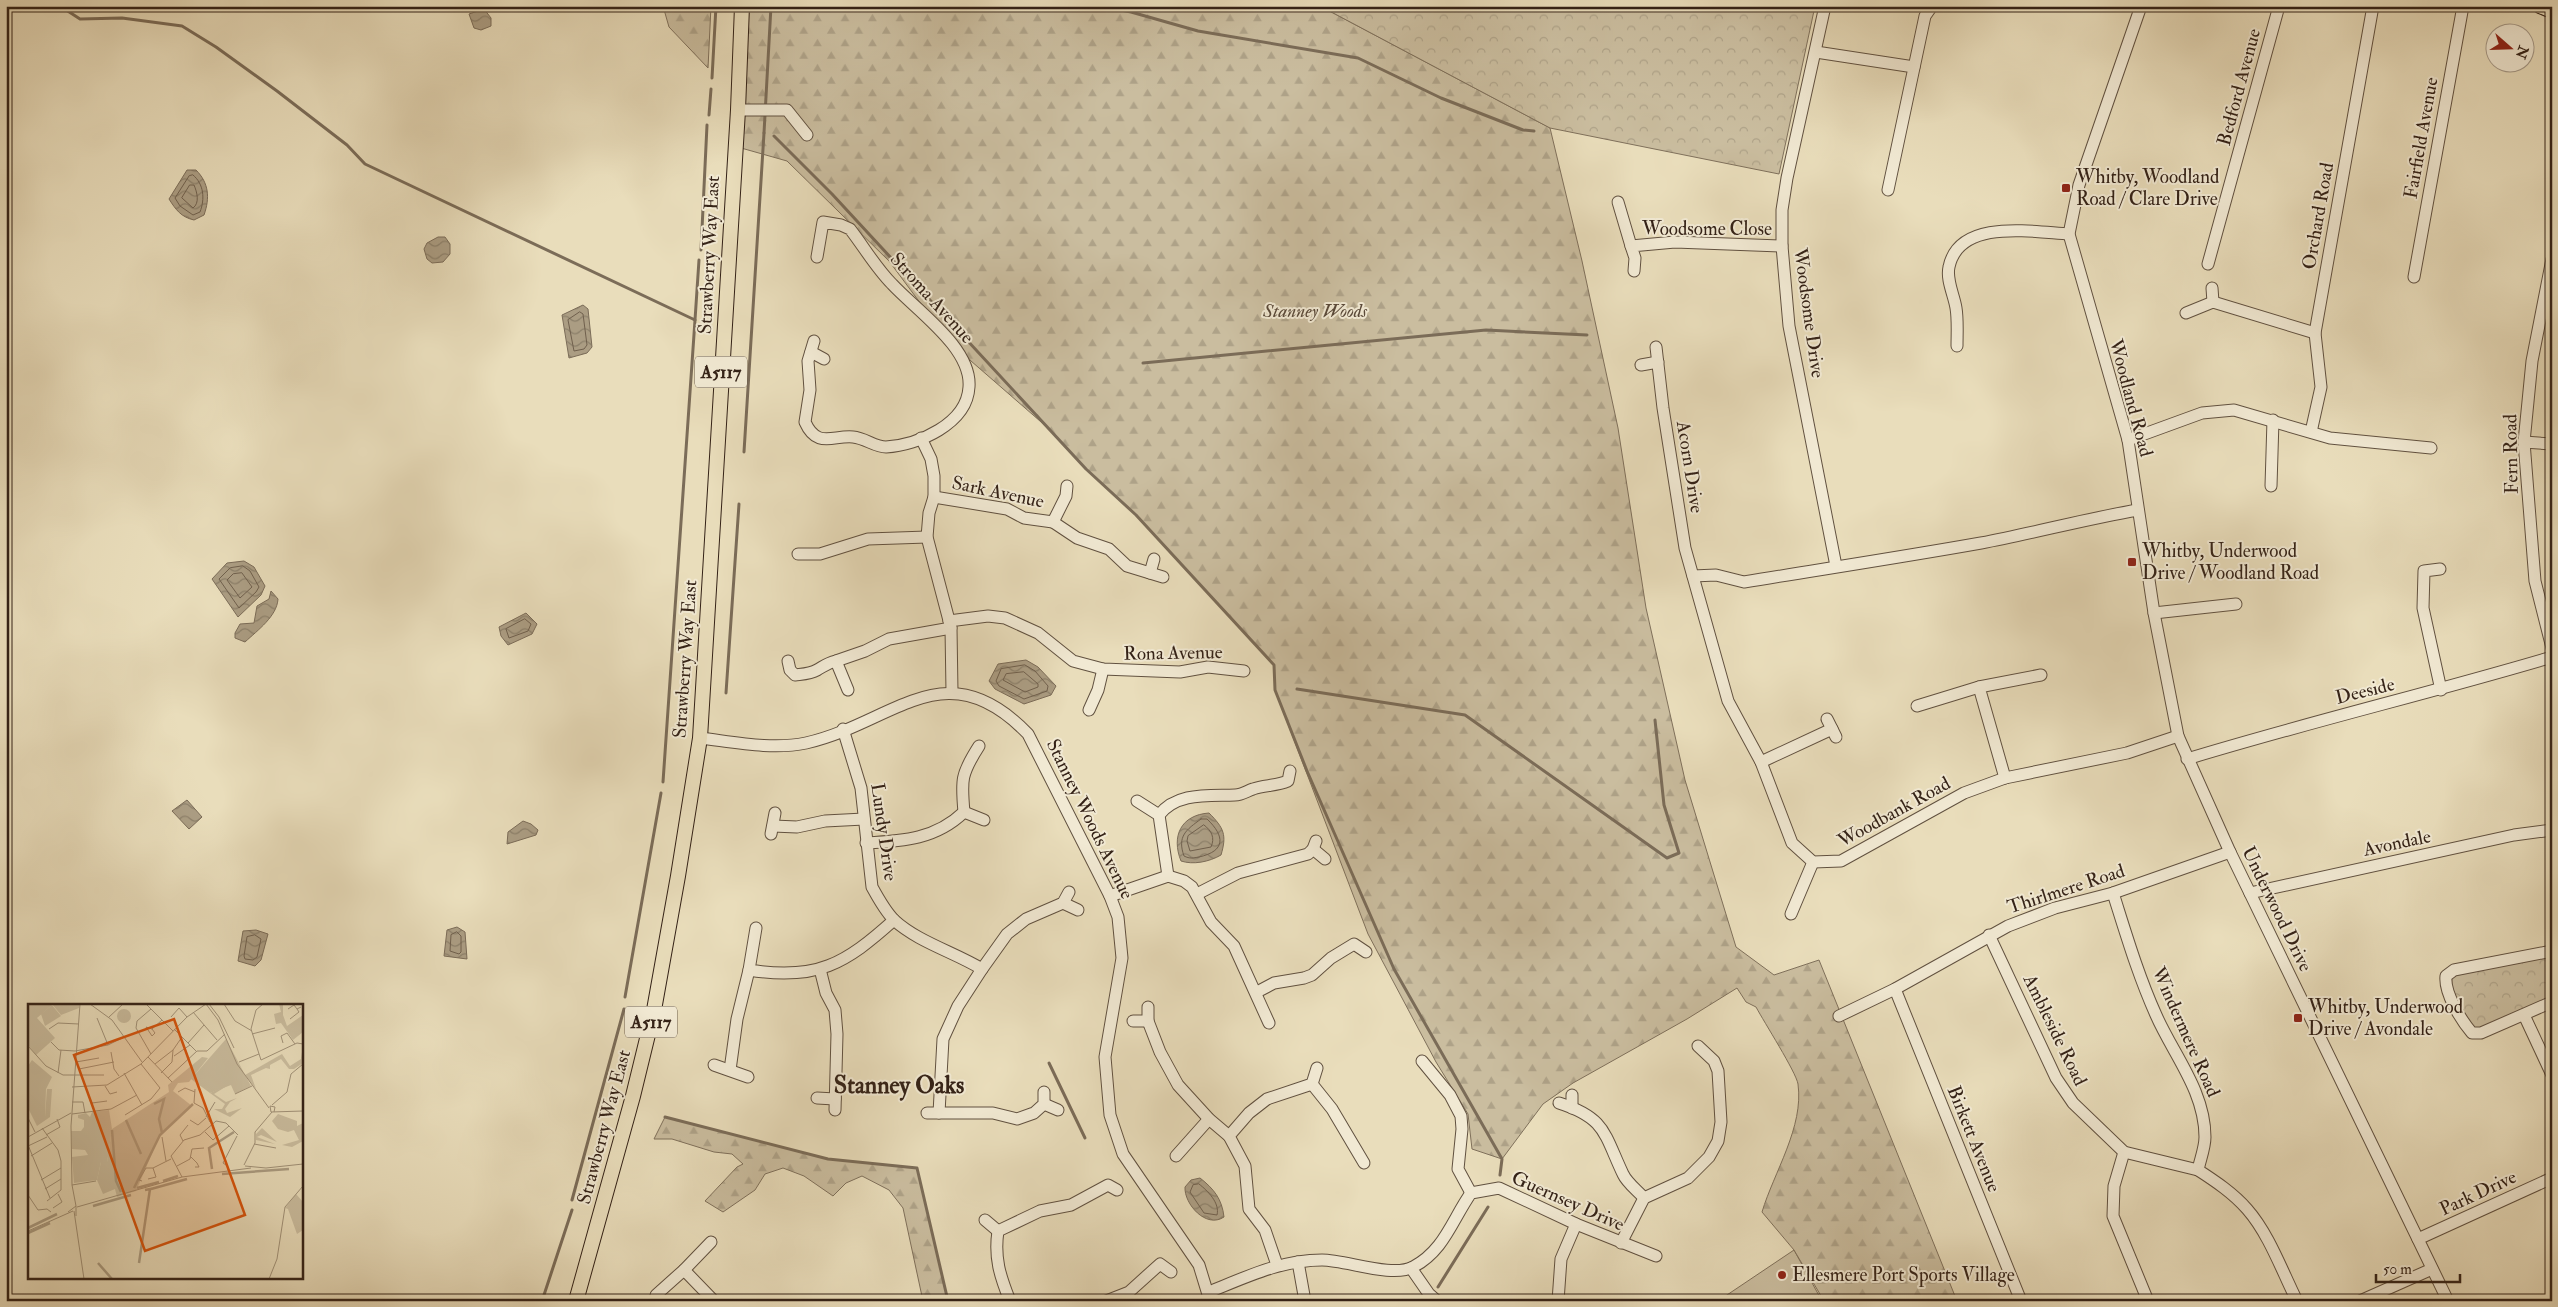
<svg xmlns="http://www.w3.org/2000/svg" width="2558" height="1307" font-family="'IM FELL Double Pica',serif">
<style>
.grass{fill:#cabd9f;stroke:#7f705b}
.forest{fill:url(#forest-firs);stroke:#7f705b}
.park{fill:url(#park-crowns);stroke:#7f705b}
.water{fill:url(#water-waves);stroke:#7b6c58}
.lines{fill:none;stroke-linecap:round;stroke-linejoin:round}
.shore{stroke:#70604d;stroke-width:1}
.stream{stroke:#7b6c58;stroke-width:3}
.minor-casing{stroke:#615140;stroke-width:13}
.major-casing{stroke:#342217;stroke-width:16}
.minor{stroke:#f1e9d3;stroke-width:11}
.major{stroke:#e9ddbb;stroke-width:14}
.poi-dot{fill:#8f2418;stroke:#f1e9d3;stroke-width:2}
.labels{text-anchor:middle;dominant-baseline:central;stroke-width:4;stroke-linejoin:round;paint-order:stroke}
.shield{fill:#f1e9d3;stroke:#6d5e4f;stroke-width:1}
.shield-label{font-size:18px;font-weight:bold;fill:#342217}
.street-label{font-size:19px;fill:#342217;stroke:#f1e9d3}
.poi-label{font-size:19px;fill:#342217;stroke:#f1e9d3;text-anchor:start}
.park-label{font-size:19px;font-style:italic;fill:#5a4939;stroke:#f1e9d3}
.district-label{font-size:24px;font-weight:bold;fill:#342217;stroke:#f1e9d3}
.inset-river{fill:none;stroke:#ab9d83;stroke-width:2.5}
.inset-road{fill:none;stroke:#a19279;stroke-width:1}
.view{fill:#d6540d;fill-opacity:0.15;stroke:#d6540d;stroke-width:2.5}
.inset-edge{fill:none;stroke:#342217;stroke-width:2.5}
</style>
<defs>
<pattern id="forest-firs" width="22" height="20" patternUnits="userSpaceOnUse" patternTransform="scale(1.25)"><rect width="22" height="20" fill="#cabd9f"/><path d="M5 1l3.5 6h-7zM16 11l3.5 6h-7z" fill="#aea288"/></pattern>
<pattern id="park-crowns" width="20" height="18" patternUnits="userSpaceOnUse" patternTransform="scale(1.25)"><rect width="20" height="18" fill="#cabd9f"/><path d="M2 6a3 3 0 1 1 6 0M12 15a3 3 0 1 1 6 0" fill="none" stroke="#aea288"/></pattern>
<pattern id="water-waves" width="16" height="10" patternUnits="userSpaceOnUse" patternTransform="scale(1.25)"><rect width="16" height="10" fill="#ab9d83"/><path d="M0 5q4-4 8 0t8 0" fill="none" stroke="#8c806a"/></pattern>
</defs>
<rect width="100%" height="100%" fill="#e9ddbb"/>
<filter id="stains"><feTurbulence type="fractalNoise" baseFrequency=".004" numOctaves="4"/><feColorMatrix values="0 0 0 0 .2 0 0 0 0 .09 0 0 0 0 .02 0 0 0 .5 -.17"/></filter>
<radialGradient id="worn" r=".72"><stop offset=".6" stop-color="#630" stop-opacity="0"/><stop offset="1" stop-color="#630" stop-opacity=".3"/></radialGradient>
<polygon class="grass" points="1794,1250 1822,1301 1718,1301"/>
<g class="forest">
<polygon points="663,6 711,6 708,68 669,27"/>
<path d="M742,6H1320L1550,128L1582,261L1618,428L1646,608L1685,780L1736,947L1774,975L1819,960L1957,1301H1824L1794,1250L1762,1212C1774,1172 1804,1127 1798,1084C1796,1072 1764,1022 1756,1007L1746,1002L1737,988L1687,1019L1573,1083L1543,1104L1502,1159L1472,1149L1468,1114L1436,1062L1368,934L1275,690L1274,665L1136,515L1086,469L1048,428L971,361L921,304L889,261L787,161L734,146Z"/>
<polygon points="665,1117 828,1159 917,1168 948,1301 923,1301 903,1208 889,1190 862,1176 846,1183 833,1196 804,1176 783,1168 765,1174 755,1190 723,1212 705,1201 737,1167 743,1164 732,1154 714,1152 672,1139 654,1139"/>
</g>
<g class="park">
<polygon points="1320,6 1815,6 1779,174 1550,128"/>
<path d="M2552,955V997L2484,1027L2474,1028C2464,1016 2449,994 2452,978L2460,973Z"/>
</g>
<g class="water">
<polygon points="484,9 491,18 491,26 481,30 474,28 469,14"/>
<path d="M187,170H196C209,183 210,198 204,215L194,220C181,217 176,210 169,199Z"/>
<polygon points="438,237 445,237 450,244 450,254 443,262 432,263 427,259 424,249 427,243"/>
<polygon points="583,305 588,309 592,347 587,353 569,358 562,315"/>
<polygon points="244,561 254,567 265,586 261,595 238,617 212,579 227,563"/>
<path d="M271,591L278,599C277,616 258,630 245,642L235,638V633L240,624L254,623L257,606L269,599Z"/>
<polygon points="526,613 537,624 532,634 508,645 501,636 499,627"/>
<polygon points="1026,660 1038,667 1056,686 1051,695 1024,704 995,689 989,681 998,664"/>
<polygon points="187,800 202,817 189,829 172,811"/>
<path d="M1209,813C1224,828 1227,835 1221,855C1209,862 1193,865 1181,861C1171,836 1181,815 1209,813Z"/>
<polygon points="523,821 531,824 538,830 536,835 507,844 508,832"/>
<polygon points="457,927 465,932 467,959 444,956 447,930"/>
<polygon points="256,930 268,934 261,960 255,966 238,961 243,931"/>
<path d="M1200,1178C1214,1189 1222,1199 1224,1217C1206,1229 1184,1204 1185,1187L1191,1180Z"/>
</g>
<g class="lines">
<g class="shore">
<path d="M193,175C204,184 205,199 200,212L193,215L180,206L175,198L189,176Z"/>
<path d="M190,185H194C197,192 200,203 193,208L182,198Z"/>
<polygon points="580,312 583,314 587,345 584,349 574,351 568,320"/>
<polygon points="243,566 250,571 259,587 256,592 239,608 219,579 230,568"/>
<polygon points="242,573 252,587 240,598 227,580 233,574"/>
<polygon points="525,619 531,624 528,631 509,638 506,629"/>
<polygon points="1025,665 1035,671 1048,686 1047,691 1024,699 999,686 996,681 1001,669"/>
<polygon points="1024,672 1038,684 1038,687 1025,692 1003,680 1006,674"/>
<path d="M1201,819H1207C1225,836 1226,851 1199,857C1193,858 1190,859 1184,856C1177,836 1186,830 1201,819Z"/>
<path d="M1204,825C1212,831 1215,838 1211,847L1190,851L1187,841L1188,836Z"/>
<polygon points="457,932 461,936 461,952 459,954 450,951 451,935"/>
<polygon points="255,935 261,939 257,957 253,960 245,959 244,956 247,937"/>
<path d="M1199,1184C1208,1191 1220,1203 1217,1215L1204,1213L1190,1192L1193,1185Z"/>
</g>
<g class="stream">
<polyline points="60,6 80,19 122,18 182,26 216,47 277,91 347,145 365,164 695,320 699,260"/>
<polyline points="1101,6 1131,12 1198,31 1358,58 1441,98 1523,130 1534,131"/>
<polyline points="712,78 716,6"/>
<polyline points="709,115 711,89"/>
<polyline points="764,133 771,6"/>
<polyline points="774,136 832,194 1086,469 1136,515 1274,665 1275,690 1307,771 1394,969 1502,1159 1500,1175"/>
<polyline points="701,250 707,125"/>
<polyline points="1143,363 1486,330 1587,335"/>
<polyline points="744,452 764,133"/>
<polyline points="1297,689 1465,715 1667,858 1679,853 1664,805 1655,720"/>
<polyline points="726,693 739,504"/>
<polyline points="663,782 695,320"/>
<polyline points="625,997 661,793"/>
<polyline points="1049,1063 1085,1138"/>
<polyline points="665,1117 828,1159 917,1168 948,1301"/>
<polyline points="572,1200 624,1009"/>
<polyline points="1438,1287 1488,1207"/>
<polyline points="542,1301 572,1210"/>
</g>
<defs>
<g id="minor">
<polyline points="1825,6 1787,178 1782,210 1782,246 1789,326 1836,566"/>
<polyline points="2141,6 2079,185 2069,234 2128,440 2154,613 2178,736 2230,852 2448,1301"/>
<polyline points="1816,52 1914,67"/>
<polyline points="738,110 787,110 807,135"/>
<polyline points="1888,190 1925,16 1932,6"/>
<polyline points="1618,202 1631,246"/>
<polyline points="2552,259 2532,361 2524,442 2535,581 2552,648"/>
<polyline points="2208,264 2279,6"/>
<polyline points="1634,271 1635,258 1631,246 1675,242 1782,246"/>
<polyline points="2414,277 2463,6"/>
<polyline points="2212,288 2213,302"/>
<polyline points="2186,313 2213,302 2315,333"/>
<path d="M814,341L808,361L810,390L805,422C817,449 833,435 853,437C865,438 875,447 886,447C918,445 967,424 969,387C972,348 917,311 892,284C876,268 864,247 850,229L841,225L823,222L817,257"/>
<path d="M1957,346C1957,334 1958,320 1956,308C1954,295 1946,280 1949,267C1959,218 2033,232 2069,234"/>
<polyline points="1656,347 1663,408 1685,548 1728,701 1761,762 1792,843 1813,862 1841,861 1964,793 2005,778 2127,753 2178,736"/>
<polyline points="811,352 824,359"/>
<polyline points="1641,365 1658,362"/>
<polyline points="2311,432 2321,387 2315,333 2373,6"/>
<polyline points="921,438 931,459 934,476 934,497 929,513 927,537 951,628 952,692"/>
<polyline points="2128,440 2202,413 2234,410 2330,438 2431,448"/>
<polyline points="2524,442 2552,444"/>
<polyline points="2271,486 2273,420"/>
<polyline points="934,497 1007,509 1024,518 1053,522 1066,496 1067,486"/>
<polyline points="1053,522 1077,538 1109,549 1127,566 1163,577"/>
<polyline points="798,554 820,554 868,539 927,537"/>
<polyline points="2440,569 2424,571 2423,608 2441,690"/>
<polyline points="1150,573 1154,559"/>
<path d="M1693,576L1716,575L1744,582C1823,569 1902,557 1981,543C2034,533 2085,519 2138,510"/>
<polyline points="2154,613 2236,604"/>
<polyline points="949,621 988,616 1005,618 1038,633 1073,661 1103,669 1180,672 1208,667 1244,671"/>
<path d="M788,661L790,670L795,675C803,674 810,674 817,670C824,666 827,663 836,661"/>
<polyline points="848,690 836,661 865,651 889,639 951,628"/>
<polyline points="1917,706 1979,687"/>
<polyline points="1089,710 1098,690 1103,669"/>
<polyline points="1827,719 1836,737"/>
<path d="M843,729L861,788L872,887C878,898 885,911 894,920C918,942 954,952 982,969L958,1006L943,1039L939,1113"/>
<path d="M700,738C734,742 772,750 806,743C894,723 945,648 1028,734L1110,896L1118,917L1122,958L1105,1057L1110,1115L1123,1154L1199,1265L1210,1301"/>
<path d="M2187,759C2308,722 2431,693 2552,657"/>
<polyline points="1761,762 1832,729"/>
<polyline points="2005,778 1979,687 2041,675"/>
<polyline points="1137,801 1159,815 1168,876"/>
<path d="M964,812C961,780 961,774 979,746"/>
<path d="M1159,815C1177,792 1208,796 1235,795C1242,795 1247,791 1253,789C1264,785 1276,786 1288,781L1290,771"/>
<polyline points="773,826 797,827 825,821 864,819"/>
<polyline points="771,834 775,813"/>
<path d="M866,843C904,841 936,839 964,812L984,820"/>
<polyline points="1313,849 1325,859"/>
<path d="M2113,893C2126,934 2138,975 2156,1015C2173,1054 2205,1091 2205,1137C2205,1148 2200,1160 2198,1170C2215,1181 2233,1193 2247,1209C2269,1234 2282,1271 2297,1301"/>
<polyline points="2250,893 2514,835 2552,830"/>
<polyline points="1197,894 1238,873 1308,854 1313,849 1316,841"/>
<polyline points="1110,896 1168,876 1184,881 1192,887 1211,922 1234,946 1269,1023"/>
<polyline points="1063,903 1078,910"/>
<polyline points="1791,914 1813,862"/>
<path d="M756,928L749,970C817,981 845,964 894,920"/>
<polyline points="1989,935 2056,1078 2073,1103 2124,1152 2198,1170"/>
<path d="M2552,951L2454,970L2446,976C2444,993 2461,1020 2472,1033H2481L2552,1002"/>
<polyline points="820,969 826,993 835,1010 837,1034 835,1110"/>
<polyline points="982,969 1007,934 1026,919 1063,903 1069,892"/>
<polyline points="1895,989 2021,1301"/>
<polyline points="1257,992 1274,983 1304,978 1312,975 1331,958 1354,944 1366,952"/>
<polyline points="1148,1007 1148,1021 1160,1052 1178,1085 1209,1119 1229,1136"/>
<polyline points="2524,1015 2552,1075"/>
<polyline points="1839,1016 1895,989 2008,926 2055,908 2113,893 2230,852"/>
<polyline points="1133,1021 1148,1021"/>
<polyline points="1422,1061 1450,1095 1461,1116 1462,1129 1458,1169 1471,1193"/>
<polyline points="714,1065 748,1077"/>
<polyline points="730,1070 737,1019 749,970"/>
<polyline points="1312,1084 1332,1109 1364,1163"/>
<polyline points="1572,1095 1572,1108"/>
<polyline points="817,1098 835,1099"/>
<path d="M1559,1103C1606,1118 1604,1134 1623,1174C1627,1183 1638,1191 1644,1198"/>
<polyline points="1044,1104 1058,1110"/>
<polyline points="927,1113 993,1113 1017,1119 1034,1113 1044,1104 1044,1092"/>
<polyline points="2124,1152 2114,1186 2113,1216 2148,1301"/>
<polyline points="1176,1156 1209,1119"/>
<polyline points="985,1220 998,1231"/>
<polyline points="2418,1239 2552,1178"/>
<polyline points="1621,1243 1644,1198 1688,1178 1709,1157 1718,1141 1721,1122 1718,1071 1714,1061 1698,1046"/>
<polyline points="1298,1262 1305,1301"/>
<polyline points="1277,1265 1265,1230 1249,1209 1245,1166 1229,1136 1249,1113 1267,1099 1312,1084 1317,1068"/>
<polyline points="1411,1268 1429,1294 1437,1301"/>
<polyline points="684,1270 711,1242"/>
<path d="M1209,1292C1246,1277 1281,1260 1322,1260C1346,1260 1392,1278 1413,1267C1444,1251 1452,1220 1471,1193L1499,1188L1576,1224L1656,1256"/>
<polyline points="656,1295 684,1270 714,1301"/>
<path d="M1010,1301C1000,1276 994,1258 998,1231L1040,1211L1071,1205L1108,1185L1117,1190"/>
<polyline points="1106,1301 1129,1292 1160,1264 1171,1272"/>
<polyline points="1558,1301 1561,1259 1576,1224"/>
<polyline points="2360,1301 2432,1269"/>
</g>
<g id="major">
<polyline points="2540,6 2552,11"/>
<polyline points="576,1301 633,1096 654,1010 678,876 700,738 738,110 742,6"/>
</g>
</defs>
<use href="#minor" class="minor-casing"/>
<use href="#major" class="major-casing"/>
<use href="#minor" class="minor"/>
<use href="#major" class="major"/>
</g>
<g class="poi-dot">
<rect x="2061" y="183" width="10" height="10" rx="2.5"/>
<rect x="2127" y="557" width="10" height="10" rx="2.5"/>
<rect x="2293" y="1013" width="10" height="10" rx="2.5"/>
<circle cx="1782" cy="1275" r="5"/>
</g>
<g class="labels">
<g class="shield">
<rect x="695" y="356.5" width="52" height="31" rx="4"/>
<rect x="625" y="1006.5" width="52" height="31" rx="4"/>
</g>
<g class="shield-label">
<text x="721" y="372">A5117</text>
<text x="651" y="1022">A5117</text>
</g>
<g class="street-label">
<text transform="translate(2239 87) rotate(-75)">Bedford Avenue</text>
<text transform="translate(2421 138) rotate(-80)">Fairfield Avenue</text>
<text transform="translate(2318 216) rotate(-80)">Orchard Road</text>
<text x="1707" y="229">Woodsome Close</text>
<text transform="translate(709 255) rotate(-87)">Strawberry Way East</text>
<text transform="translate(932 298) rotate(48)">Stroma Avenue</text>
<text transform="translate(1809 313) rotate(82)">Woodsome Drive</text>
<text transform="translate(2131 398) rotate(75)">Woodland Road</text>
<text transform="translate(2511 454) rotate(-91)">Fern Road</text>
<text transform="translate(1690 467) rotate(81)">Acorn Drive</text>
<text transform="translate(998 492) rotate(12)">Sark Avenue</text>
<text transform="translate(1173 653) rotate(-1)">Rona Avenue</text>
<text transform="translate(685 659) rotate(-86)">Strawberry Way East</text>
<text transform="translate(2365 691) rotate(-14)">Deeside</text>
<text transform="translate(1894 812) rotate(-29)">Woodbank Road</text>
<text transform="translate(1090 819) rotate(64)">Stanney Woods Avenue</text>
<text transform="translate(884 832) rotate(82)">Lundy Drive</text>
<text transform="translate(2397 843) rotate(-12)">Avondale</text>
<text transform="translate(2066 889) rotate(-18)">Thirlmere Road</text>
<text transform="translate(2277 909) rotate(64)">Underwood Drive</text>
<text transform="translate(2055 1030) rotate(64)">Ambleside Road</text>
<text transform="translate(2186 1032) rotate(66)">Windermere Road</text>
<text transform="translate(604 1127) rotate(-75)">Strawberry Way East</text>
<text transform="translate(1974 1139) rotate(68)">Birkett Avenue</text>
<text transform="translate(2478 1193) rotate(-25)">Park Drive</text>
<text transform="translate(1568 1201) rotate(24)">Guernsey Drive</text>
</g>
<g class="poi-label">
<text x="2076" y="177">Whitby, Woodland<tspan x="2076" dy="22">Road / Clare Drive</tspan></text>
<text x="2142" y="551">Whitby, Underwood<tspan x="2142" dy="22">Drive / Woodland Road</tspan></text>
<text x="2308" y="1007">Whitby, Underwood<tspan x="2308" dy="22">Drive / Avondale</tspan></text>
<text x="1792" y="1275">Ellesmere Port Sports Village</text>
</g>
<g class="park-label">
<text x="1315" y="311">Stanney Woods</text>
</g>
<g class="district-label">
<text x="899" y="1085">Stanney Oaks</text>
</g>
</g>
<g transform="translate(28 1004)">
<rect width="275" height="275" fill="#e9ddbb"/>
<path d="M24,0H51V4L33,11ZM198,35L223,82L207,90L203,81L182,89L163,75ZM19,85H24L22,113H17ZM275,119V137L264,143L254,141L271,136L265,124ZM234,124L249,138L233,131L229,133L247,140L228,136V130Z" fill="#cabd9f"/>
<path d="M273,48L275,59L266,65H261L253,55L242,61V65L238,64L223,71L228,85L217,71L254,50L262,62L273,55ZM174,53L180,54L161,78L150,79L145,87L164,102L132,131L108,187L89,193L87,185L75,190L69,176L73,158H79L84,125L141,88L140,81ZM202,80L186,90L198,98L209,94L202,98L197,105L199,109L214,104L202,113L186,105H194L197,100L182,89Z" fill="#cabd9f"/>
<path d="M0,0L24,1L9,14L27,34L8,51L0,41ZM251,0H255V11L259,22L275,11V28L265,36L253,19L248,20L246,10L253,8ZM89 12a7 7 0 1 1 14 0a7 7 0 1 1-14 0ZM4,56L24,73L18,85L17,113H22L9,122L0,104V62ZM81,106L84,125L79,159L73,158L69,176L46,179L44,153L60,151L57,146L44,145L43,127H53L56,123V116L50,114V111L58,109L62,113L64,108ZM250,110L269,117V125L260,128L250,125L244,117ZM268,190L275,198V226L269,230L260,205L257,204Z" fill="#cabd9f"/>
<path d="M24,1L33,12L17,22L13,10Z" fill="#cabd9f"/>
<path class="inset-river" d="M126,100L136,95L131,115L134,129M98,116L113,150M84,126L88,177L93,188M184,165L181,144L206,128M194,170L261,165M135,177L150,172M106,184L132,131L165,100M109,184L131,178M123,185L159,175M65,202L103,191M0,224L29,210M0,229L22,219M70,259L84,275M111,259L122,185L117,186"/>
<path class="inset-road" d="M62,0L84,16L114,58M118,0L145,27M178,0L190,16L209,60L241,104M181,0L191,13L206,44M196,0L207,17L224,27M235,0L228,6L223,25L233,56L269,39L275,40M123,5L109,17L108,24L123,50M260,5L266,1L269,5L273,3M165,8L189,36M81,13L95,0M143,13L151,4L159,13M69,14L80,41M262,15L271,8L269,5M21,25L30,19L51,20M124,25L118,23L124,32L127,29L124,25L134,16M146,25L168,47M224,30L247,24M23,38L31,46L47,47L80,41L96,33M160,39L176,21M255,39L253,32L259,29L267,40M0,42L18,62L35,71H76M83,48L86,65L91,72M146,52L162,41M120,53L144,78M48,58L71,54M211,58L231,50M127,60L145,46L154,33M51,65L86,58M30,69L33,46M96,69L114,101M133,69L144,58L145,46M140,74L169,47H179L197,30M77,82L82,90L89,88M44,83L79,81L113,60L159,13L178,0M167,85L166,99L175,104L182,118M150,88L157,84L167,88M207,90L224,82M61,93L64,99L79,97M44,98H55L57,109M244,101L259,88L263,70L275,60M246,108L247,103L242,102L243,108L275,107M44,110L83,105L109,91M97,111L123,95L132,84L113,60M178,113L187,98M0,114L7,128M162,116L170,121L178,114M14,124L30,146L33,157V186L19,197M177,128L185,136L201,122M18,131L32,123L29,115M0,133L43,109M134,133L138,157M155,137L152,131L160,121M226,140L248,144M0,141L22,194M0,142L19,133M3,152L24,139M163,153L169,159L171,163H167M198,161L195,159L209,132M216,161L227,139V128L244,108M149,162L162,155L164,145L176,144M217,162L238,164L275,160M125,164L143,155M154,173L143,152L156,136L172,131L188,117L198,119L210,131M120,175L128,173L125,164M13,176L33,164M114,177L111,176L118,164H125M44,181L68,177M17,185L33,175M0,191L10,206L19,205L23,208M48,202L44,181L43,122L52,0M49,203L154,173L223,164M25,204L34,198L30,190M46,207L56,275M40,208L48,202V212M0,227L45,207M241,275L249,255L257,203L275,182"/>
<path class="view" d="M146,15L217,211L117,247L46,51Z"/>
<rect width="275" height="275" class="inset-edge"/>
</g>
<rect width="2558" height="1307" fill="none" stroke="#e9ddbb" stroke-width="25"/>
<rect x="8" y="8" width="2543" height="1292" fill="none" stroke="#342217" stroke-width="2.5"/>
<rect x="12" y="12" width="2533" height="1282" fill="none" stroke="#342217"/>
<g transform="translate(2510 48) rotate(110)"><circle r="24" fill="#f1e9d3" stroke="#a59988"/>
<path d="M0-4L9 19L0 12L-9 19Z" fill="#8f2418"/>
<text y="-8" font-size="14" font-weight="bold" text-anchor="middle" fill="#342217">N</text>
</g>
<path d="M2376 1274v8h84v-8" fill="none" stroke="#342217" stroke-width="2.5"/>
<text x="2383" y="1274" font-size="15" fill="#342217" stroke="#f1e9d3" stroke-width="4" paint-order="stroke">50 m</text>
<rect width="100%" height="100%" filter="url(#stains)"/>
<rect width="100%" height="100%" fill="url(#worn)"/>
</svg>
